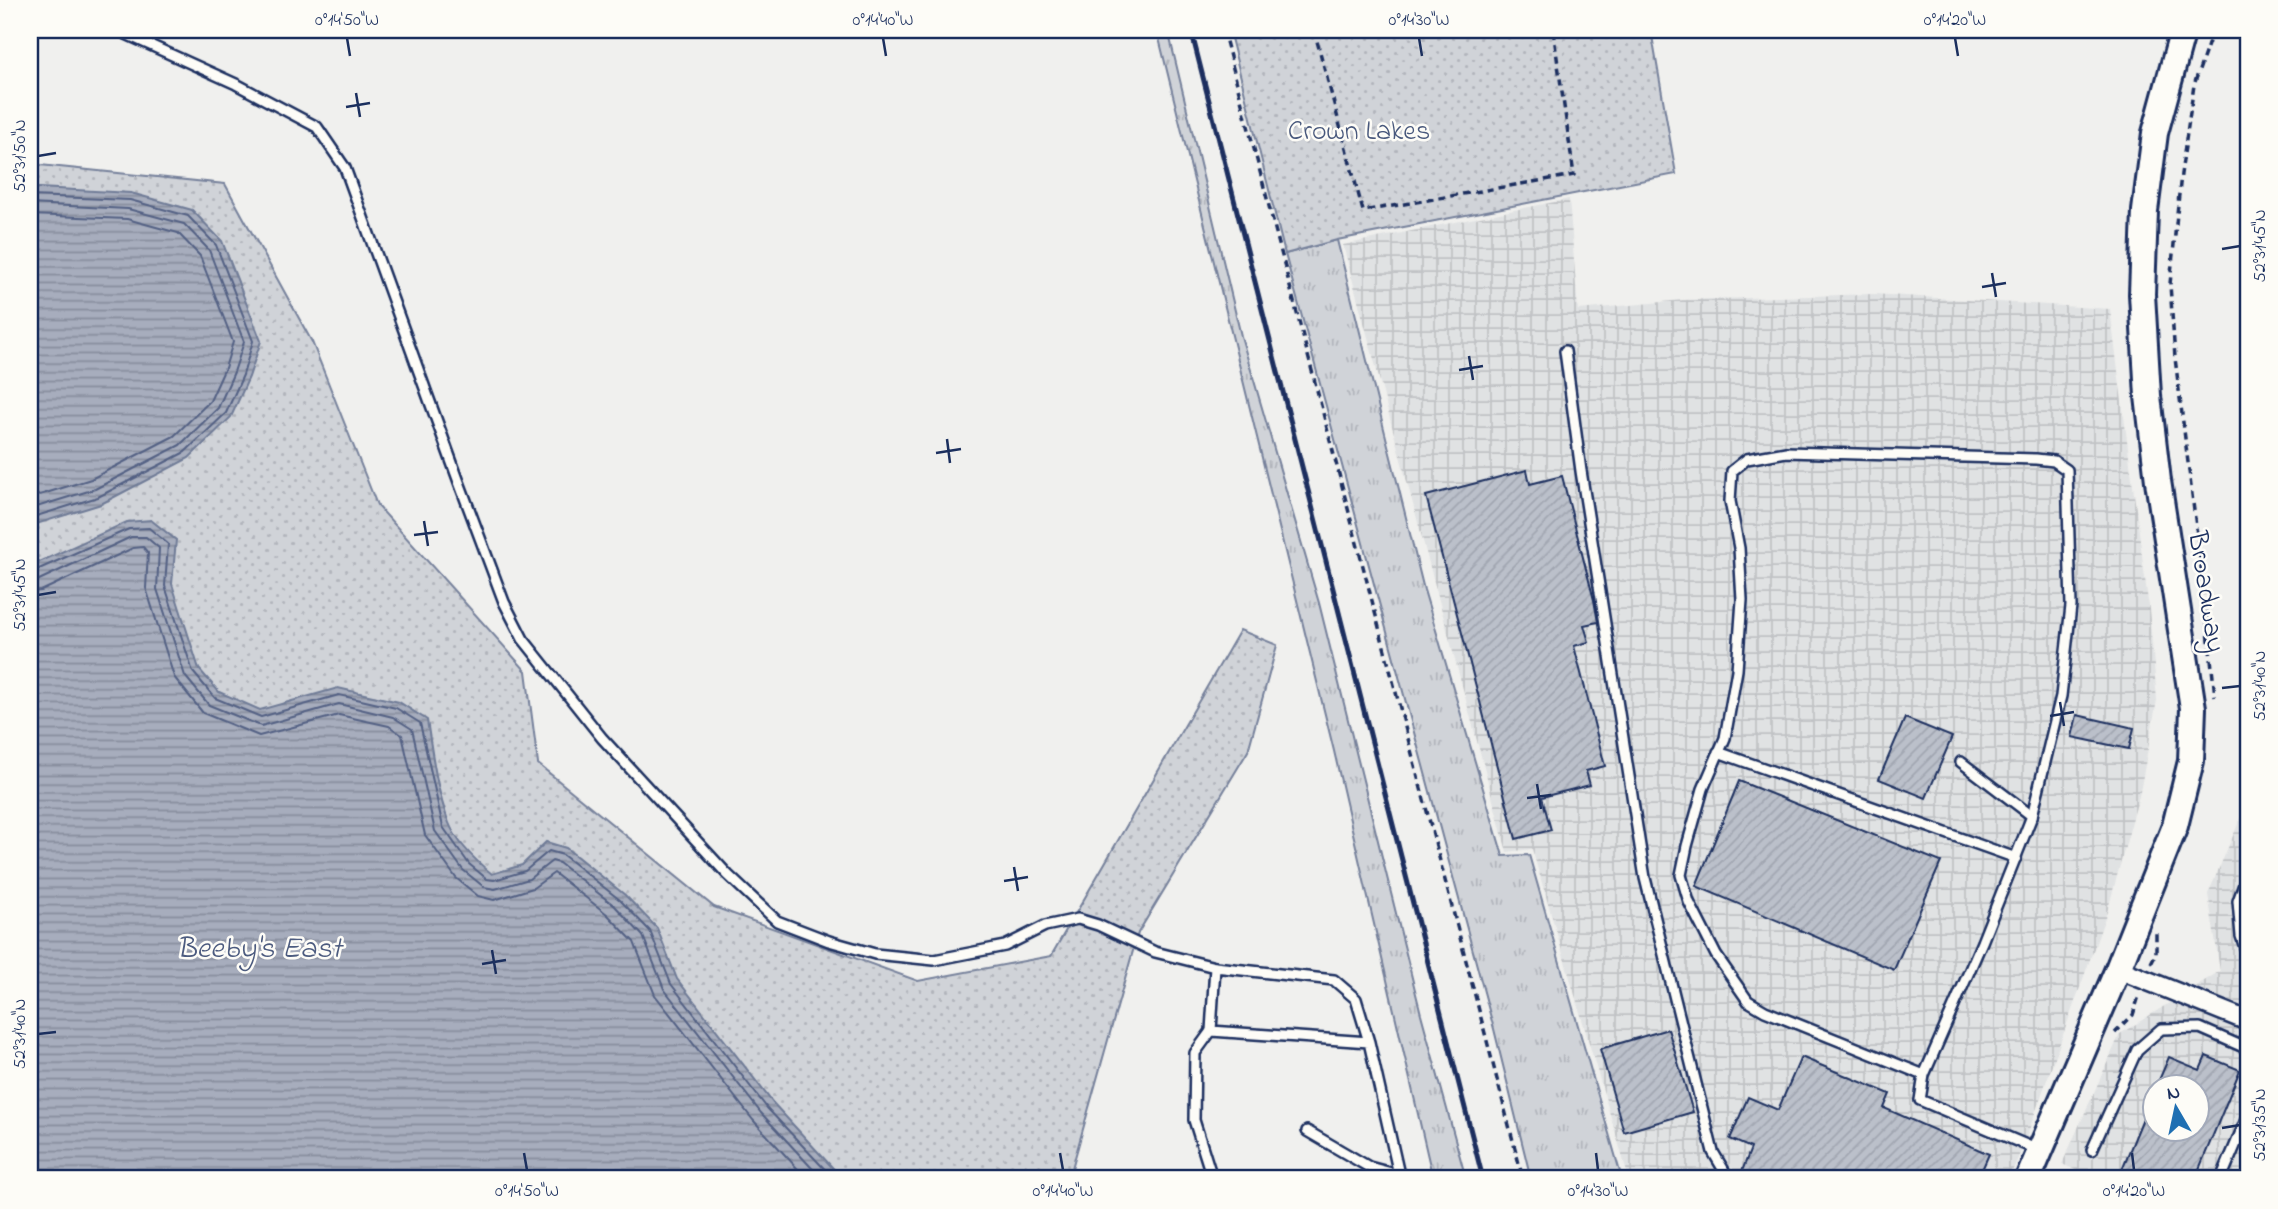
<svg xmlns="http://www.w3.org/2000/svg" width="2278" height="1209" font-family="'Indie Flower',sans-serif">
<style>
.industrial{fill:url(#industrial-grid);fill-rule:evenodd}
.grass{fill:url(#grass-tufts);stroke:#76819b;stroke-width:2}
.park{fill:url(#park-dots);stroke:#76819b;stroke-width:2}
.water{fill:url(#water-rules);stroke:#6f7b97;stroke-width:2}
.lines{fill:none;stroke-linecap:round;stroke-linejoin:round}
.shore{stroke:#536184;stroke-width:2}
.building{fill:url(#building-hatch);stroke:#1b2f5e;stroke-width:2}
.service-casing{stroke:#1b2f5e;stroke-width:14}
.minor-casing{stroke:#1b2f5e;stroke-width:23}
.secondary-casing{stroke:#1b2f5e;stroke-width:30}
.path{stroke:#1b2f5e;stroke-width:3.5;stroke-dasharray:7 5;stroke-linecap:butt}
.service{stroke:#fdfcf7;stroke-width:9}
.minor{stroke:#fdfcf7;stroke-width:18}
.secondary{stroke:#fdfcf7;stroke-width:24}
.rail{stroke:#1b2f5e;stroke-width:5}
.ticks{fill:none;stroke:#1b2f5e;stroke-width:2.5}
.labels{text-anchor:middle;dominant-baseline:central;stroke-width:5;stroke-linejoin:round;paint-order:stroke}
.park-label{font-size:28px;fill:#48587c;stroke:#fdfcf7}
.street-label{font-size:28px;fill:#1b2f5e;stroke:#fdfcf7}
.water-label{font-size:30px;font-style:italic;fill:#4c5b7f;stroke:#fdfcf7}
.neatline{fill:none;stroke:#1b2f5e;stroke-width:2.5}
.ticks-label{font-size:18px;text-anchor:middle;fill:#1b2f5e}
</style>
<defs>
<pattern id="industrial-grid" width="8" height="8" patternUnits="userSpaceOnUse" patternTransform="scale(1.75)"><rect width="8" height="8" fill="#e0e2e3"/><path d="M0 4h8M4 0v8" fill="none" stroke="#c0c2c5"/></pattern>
<pattern id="grass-tufts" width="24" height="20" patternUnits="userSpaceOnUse" patternTransform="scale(1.75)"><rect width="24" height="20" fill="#d0d3d8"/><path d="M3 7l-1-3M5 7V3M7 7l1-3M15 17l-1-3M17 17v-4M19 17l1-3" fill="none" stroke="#b2b5bc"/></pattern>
<pattern id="park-dots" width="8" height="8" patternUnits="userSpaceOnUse" patternTransform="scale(1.75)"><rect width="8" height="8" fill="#d0d3d8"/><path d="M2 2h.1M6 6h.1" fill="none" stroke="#b2b5bc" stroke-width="1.8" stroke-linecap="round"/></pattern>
<pattern id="water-rules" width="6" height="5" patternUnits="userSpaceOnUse" patternTransform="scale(1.75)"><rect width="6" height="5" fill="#a7adbd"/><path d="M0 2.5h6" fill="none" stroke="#878d9d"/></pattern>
<pattern id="building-hatch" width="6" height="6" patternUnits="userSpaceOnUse" patternTransform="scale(1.75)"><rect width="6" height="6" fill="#bbc0ca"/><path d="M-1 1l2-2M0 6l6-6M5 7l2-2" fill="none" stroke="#a0a5b0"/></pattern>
</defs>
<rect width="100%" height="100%" fill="#f0f0ee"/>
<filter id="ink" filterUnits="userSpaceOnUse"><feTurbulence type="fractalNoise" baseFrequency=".0143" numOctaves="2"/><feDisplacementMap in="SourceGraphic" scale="14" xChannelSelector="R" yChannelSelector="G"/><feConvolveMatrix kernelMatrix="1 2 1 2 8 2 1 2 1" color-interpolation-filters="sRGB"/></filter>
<g filter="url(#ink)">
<g class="industrial">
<polygon points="1569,199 1578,310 1683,300 1873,294 2110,309 2149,609 2157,700 2140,792 2108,909 2024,1144 2009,1179 1629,1179 1532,849 1507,852 1343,245"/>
<path d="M2248,801V1179H2095L2062,1164L2120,1034L2220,971L2208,894ZM2156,1086H2198V1128H2156Z"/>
</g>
<g class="grass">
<polygon points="1157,30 1168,30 1241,336 1319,603 1421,1014 1466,1179 1433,1179 1334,751"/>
<polygon points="1337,240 1424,590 1503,856 1529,855 1622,1179 1531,1179 1494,1029 1285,254"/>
</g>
<g class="park">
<polygon points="1229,30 1651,30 1676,174 1337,240 1285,254"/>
<polygon points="30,164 225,184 312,342 377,505 526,671 538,764 714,907 918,981 1051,956 1240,630 1277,645 1248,751 1138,933 1069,1179 30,1179"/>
</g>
<g class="water">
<polygon points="39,188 131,193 192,210 222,241 261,341 249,377 231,417 189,458 101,504 30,526 30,189"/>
<path d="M151,520L176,540L172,584L199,669L219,692L260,710L338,688L399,702L427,720C432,753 437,792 449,823C457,843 476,861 492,874L522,865L546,842L566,848L625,895L657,928L677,979L773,1103L843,1179H30V568L37,563L127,522Z"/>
</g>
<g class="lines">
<g class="shore">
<polyline points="30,196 130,200 188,216 216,245 253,341 243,375 226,413 185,452 98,497 30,518"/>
<polyline points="30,204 128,209 184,224 209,250 244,342 234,372 218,408 180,445 95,489 30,509"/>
<polyline points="30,215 127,219 178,233 200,256 233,342 225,368 210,401 174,436 91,479 30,498"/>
<polyline points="30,573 129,529 149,528 168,544 165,586 193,672 215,698 261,717 339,695 396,708 420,723 443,827 469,864 487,879 494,880 525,871 549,851 563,855 620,900 650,931 671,984 767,1108 834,1179"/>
<polyline points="30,582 39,580 131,537 146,537 159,548 157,589 185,676 209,705 261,726 339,704 393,717 412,729 435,831 463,870 484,887 495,889 529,879 552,861 559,863 615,906 643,936 664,989 761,1113 822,1179"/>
<polyline points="30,592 41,591 133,548 143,547 148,553 146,588 174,677 203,713 259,736 339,715 389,726 402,735 425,835 456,878 478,896 494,900 533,888 554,873 607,914 634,942 655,995 753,1120 807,1179"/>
</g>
</g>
<g class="building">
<polygon points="1527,470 1530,484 1562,476 1594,600 1598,622 1584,625 1589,642 1574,646 1605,766 1586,771 1590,785 1542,797 1551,830 1516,839 1426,496"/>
<polygon points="2077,715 2134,728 2129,749 2072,737"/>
<polygon points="1905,718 1952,737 1926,798 1879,779"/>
<polygon points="1739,781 1941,862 1894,970 1696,886"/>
<polygon points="1668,1029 1693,1112 1624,1132 1600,1049"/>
<polygon points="2206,1056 2240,1070 2195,1179 2118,1179 2155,1089 2155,1129 2197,1129 2197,1087 2156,1087 2169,1057 2200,1070"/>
<polygon points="1801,1057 1890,1094 1884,1108 1989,1154 1978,1179 1754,1179 1741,1174 1751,1148 1730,1139 1748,1097 1778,1110"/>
</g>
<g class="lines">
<defs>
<g id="service">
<polyline points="117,30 236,84 317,127 345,168 459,482 504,602 523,639 602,738 728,875 777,921 829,941 875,954 934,960 1005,946 1045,926 1078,919 1098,925 1155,952 1215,967"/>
<polyline points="1565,351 1581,471 1645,878 1713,1152 1729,1179"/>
<polyline points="1718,752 2016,858"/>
<polyline points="1961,762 2032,816"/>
<polyline points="2248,873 2238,901 2241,936 2248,956"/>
<polyline points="1369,1042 1211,1031 1215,967 1334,980 1356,999 1369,1042 1400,1179"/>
<polyline points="1924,1075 1982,942 2032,816 2061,696 2071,606 2067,470 2054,461 2036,459 1786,452 1747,459 1732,471 1730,501 1739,548 1742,600 1737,670 1725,738 1703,789 1687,846 1681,875 1689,902 1716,955 1748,1001 1765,1011 1924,1075 1920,1100 2038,1150"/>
<polyline points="1307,1131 1369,1167 1399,1175"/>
<polyline points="2092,1150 2137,1050 2161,1029 2200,1028 2248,1049"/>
<polyline points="1210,1171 1194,1120 1195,1053 1211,1031"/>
<polyline points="2221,1179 2248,1115"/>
</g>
<polyline id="minor" points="2118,969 2248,1021"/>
<polyline id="secondary" points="2028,1179 2118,969 2175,826 2191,761 2193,708 2158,481 2148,396 2142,294 2145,211 2155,133 2183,30"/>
</defs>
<use href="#service" class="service-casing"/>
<use href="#minor" class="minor-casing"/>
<use href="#secondary" class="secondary-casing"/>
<g class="path">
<polyline points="1223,30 1523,1179"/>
<polyline points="1314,30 1363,211 1574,175 1553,30"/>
<polyline points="2213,30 2194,85 2181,174 2170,284 2175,358 2202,575 2215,696"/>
<polyline points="2151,963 2156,953 2156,933"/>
<polyline points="2115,1033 2133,1015 2139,996"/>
</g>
<use href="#service" class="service"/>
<use href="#minor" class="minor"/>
<use href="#secondary" class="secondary"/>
<polyline class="rail" points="1191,30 1483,1179"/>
</g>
</g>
<path class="ticks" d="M347,38L350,56M883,38L886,56M1419,38L1422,56M1955,38L1958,56M356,93L360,117M346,107L370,103M38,156L56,153M2222,249L2240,246M1992,273L1996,297M1982,287L2006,283M1469,356L1473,380M1459,370L1483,366M947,439L950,463M936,453L961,449M424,521L428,546M414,535L438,532M38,595L56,592M2222,688L2240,686M2060,702L2064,726M2050,716L2074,712M1537,784L1541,809M1527,798L1551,795M1014,867L1018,891M1004,881L1028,877M492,950L496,974M482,964L506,960M38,1034L56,1032M2222,1128L2240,1125M524,1153L527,1170M1060,1153L1063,1170M1596,1153L1598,1170M2132,1153L2134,1170"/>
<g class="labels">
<g class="park-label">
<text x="1359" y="132">Crown Lakes</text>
</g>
<g class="street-label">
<text transform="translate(2205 592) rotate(81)">Broadway</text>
</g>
<g class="water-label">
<text x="259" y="950">Beeby's East</text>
</g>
</g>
<rect width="2278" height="1209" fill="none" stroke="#fdfcf7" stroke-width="77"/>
<g transform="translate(2176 1108) rotate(351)"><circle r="33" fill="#fdfcf7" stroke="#a3aaba" stroke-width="2"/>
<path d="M0-5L12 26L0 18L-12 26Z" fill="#1f6fb2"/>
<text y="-10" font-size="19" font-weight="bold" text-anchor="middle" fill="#1b2f5e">N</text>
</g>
<rect x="38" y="38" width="2202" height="1132" class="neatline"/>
<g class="ticks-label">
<text x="347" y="25">0°14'50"W</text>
<text x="883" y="25">0°14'40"W</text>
<text x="1419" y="25">0°14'30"W</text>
<text x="1955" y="25">0°14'20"W</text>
<text transform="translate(19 156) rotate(-90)" y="6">52°31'50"N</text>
<text transform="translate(2259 246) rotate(-90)" y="6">52°31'45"N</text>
<text transform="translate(19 595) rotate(-90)" y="6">52°31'45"N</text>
<text transform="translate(2259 686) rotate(-90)" y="6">52°31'40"N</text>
<text transform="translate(19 1034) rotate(-90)" y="6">52°31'40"N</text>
<text transform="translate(2259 1125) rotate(-90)" y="6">52°31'35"N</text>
<text x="527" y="1196">0°14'50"W</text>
<text x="1063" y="1196">0°14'40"W</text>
<text x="1598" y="1196">0°14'30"W</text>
<text x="2134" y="1196">0°14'20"W</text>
</g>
</svg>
